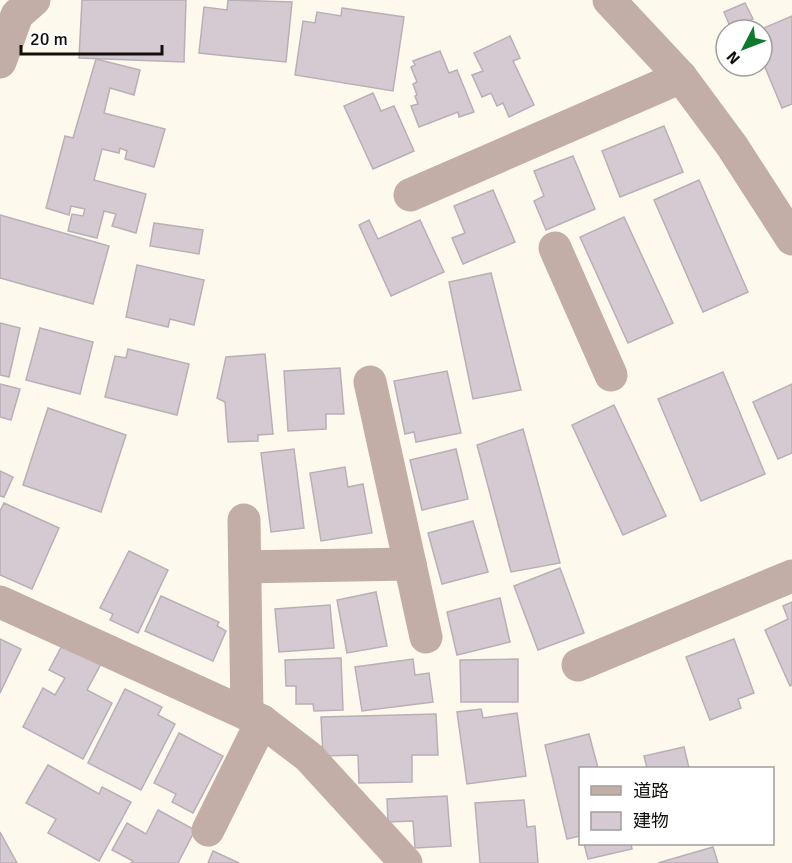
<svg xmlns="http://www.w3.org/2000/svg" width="792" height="863" font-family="Signika,'Noto Sans JP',sans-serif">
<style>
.building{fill:#d6cad2;stroke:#bbafb7;stroke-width:1.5}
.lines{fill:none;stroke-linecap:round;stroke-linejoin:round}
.minor{stroke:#c2ada7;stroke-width:33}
</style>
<rect width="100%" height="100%" fill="#fdf9ec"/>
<g class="building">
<polygon points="82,0 186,0 184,62 79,58"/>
<polygon points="228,0 292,2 286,62 199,53 204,7 227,10"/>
<polygon points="745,3 753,19 731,29 724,12"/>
<polygon points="342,8 404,17 393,91 295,75 303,21 315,23 317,12 341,16"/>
<polygon points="792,16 792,104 782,108 762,60 762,30 759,30"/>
<polygon points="510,36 520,58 513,61 534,105 509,117 503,103 497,106 491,93 482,97 472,75 483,71 474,53"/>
<polygon points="440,51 449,73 457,70 474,112 459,117 458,112 419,127 411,106 418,104 415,96 417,95 413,84 417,82 411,67 415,65 413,61"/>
<polygon points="96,59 140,70 134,95 110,88 104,113 165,129 154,167 125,159 127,151 120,148 119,153 102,149 94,180 146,194 136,233 112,226 116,214 104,211 97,238 68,231 72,214 83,216 85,209 71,206 69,215 46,208 65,136 73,138"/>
<polygon points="373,93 381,111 394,106 414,151 373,169 344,106"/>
<polygon points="664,126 683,172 620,197 602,151"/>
<polygon points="573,156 595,209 546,230 534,201 544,196 534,171"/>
<polygon points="699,180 748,292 703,312 654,200"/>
<polygon points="493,190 515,242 463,264 452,238 465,233 454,206"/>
<polygon points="0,215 109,246 93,304 0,278"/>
<polygon points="624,217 673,323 628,343 580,237"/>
<polygon points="369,220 378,239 420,220 444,272 391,296 359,225"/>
<polygon points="154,223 203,230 199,254 150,246"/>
<polygon points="137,265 204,280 194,325 170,319 168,327 126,317"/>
<polygon points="491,273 521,390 473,399 449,282"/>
<polygon points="0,323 20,328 9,377 0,375"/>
<polygon points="40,328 93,342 80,394 26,380"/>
<polygon points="128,349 189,364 177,415 105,397 115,356 126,358"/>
<polygon points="265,354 273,434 258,435 258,441 228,442 225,402 217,398 226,357"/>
<polygon points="340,368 344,414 326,414 326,429 288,431 284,371"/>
<polygon points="447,371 461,433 416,442 414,432 405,434 394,381"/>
<polygon points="723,372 765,474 701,501 658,399"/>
<polygon points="0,384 20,389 11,420 0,417"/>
<polygon points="792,384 792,453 778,459 753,402"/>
<polygon points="614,405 666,516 623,535 572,425"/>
<polygon points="48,408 126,435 101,512 23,485"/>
<polygon points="523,429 560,563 511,572 477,445"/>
<polygon points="294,449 304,528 271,532 261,453"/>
<polygon points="456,449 468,499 422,510 410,460"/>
<polygon points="345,467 348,487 363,484 372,533 321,541 310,473"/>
<polygon points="0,471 13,477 4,497 0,496"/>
<polygon points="4,503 59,528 32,589 0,575 0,511"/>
<polygon points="473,521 488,572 442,584 428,533"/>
<polygon points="129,551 168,570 138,633 110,620 113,614 100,608"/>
<polygon points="560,568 584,633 538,650 514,586"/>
<polygon points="376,592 387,646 347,653 337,600"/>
<polygon points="161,596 219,622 217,626 226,631 213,661 145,631"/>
<polygon points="500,598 510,642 457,655 447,612"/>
<polygon points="792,602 792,685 790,686 765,630 788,619 783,606"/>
<polygon points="330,605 334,648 279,652 275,609"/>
<polygon points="0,639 21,649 0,693"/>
<polygon points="734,639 754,693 738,699 741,708 710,720 686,657"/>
<polygon points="64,642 102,662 87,690 112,703 83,759 23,727 43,688 55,695 65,678 49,670"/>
<polygon points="341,658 343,710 314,711 313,704 296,704 296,686 286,686 285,660"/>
<polygon points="413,659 415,675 429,673 433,702 362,711 355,667"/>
<polygon points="518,659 518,702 461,702 460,660"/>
<polygon points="125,689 162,707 158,715 175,724 141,790 88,763"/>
<polygon points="481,709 483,718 517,713 526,776 467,784 457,712"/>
<polygon points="436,714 438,755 412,755 412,782 359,783 358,755 323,756 321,717"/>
<polygon points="179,733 223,756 193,813 172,802 176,794 154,783"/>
<polygon points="589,734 598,768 580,768 580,836 567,839 545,745"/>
<polygon points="684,747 689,768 647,768 644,756"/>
<polygon points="48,765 99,794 102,787 131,802 99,861 48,833 56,819 26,803"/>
<polygon points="447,796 451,846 415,848 413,821 388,822 387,799"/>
<polygon points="524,800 527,827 535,826 538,863 480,863 475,803"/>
<polygon points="158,810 195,830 178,863 131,863 133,861 112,850 127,823 146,834"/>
<polygon points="0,832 17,863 0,863"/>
<polygon points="584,844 631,844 632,849 588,859"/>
<polygon points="713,847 718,863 658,863"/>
<polygon points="213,851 239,863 208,863"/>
</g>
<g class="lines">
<g class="minor">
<polyline points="609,0 681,77 732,146 792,239"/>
<polyline points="0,62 17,15 34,0"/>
<polyline points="410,195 681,77"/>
<polyline points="555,248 611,375"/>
<polyline points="370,382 426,637"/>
<polyline points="244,520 247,714"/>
<polyline points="245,567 410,564"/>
<polyline points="0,602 262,721 309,757 406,863"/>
<polyline points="578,665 792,576"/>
<polyline points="208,830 262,721"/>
</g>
</g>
<rect x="579" y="767" width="195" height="78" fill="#ffffff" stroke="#a09f9e" stroke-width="1.5"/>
<rect x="591" y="786" width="30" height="9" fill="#c2ada7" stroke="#a09f9e" stroke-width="1.5"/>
<text x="633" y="797" font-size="18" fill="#11100c">道路</text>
<rect x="591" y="812" width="30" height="18" fill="#d6cad2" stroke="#a09f9e" stroke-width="1.5"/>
<text x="633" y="827" font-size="18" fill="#11100c">建物</text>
<g transform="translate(744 48) rotate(228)"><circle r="28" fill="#ffffff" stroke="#a09f9e" stroke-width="1.5"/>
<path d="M0-4.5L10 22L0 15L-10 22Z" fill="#0f792c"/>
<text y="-9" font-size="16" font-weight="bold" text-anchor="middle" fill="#11100c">N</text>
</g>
<path d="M21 45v9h141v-9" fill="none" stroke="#11100c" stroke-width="3"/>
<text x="30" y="45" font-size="18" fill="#11100c" stroke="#ffffff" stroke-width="4.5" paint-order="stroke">20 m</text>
</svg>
